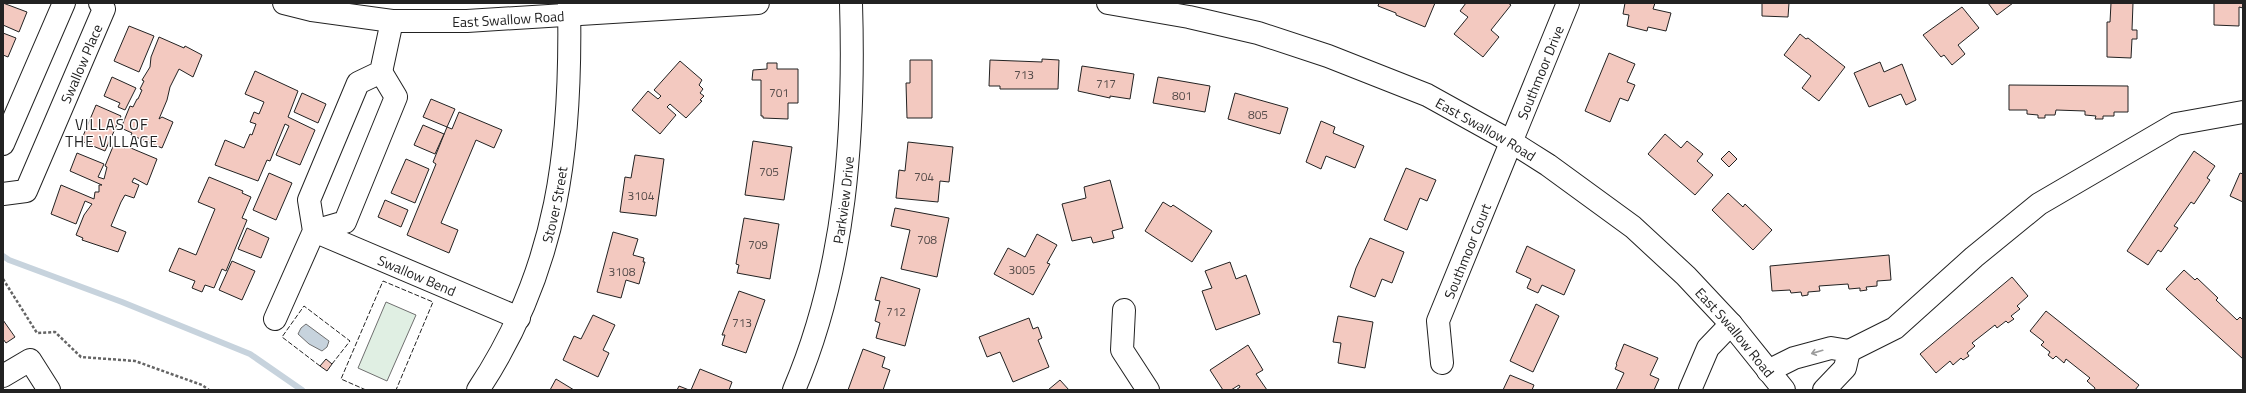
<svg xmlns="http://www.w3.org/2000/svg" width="2246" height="393" font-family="'Titillium Web',sans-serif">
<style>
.green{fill:#e0efe3;stroke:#6f6f6f}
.water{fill:#c7d3dd;stroke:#6f6f6f}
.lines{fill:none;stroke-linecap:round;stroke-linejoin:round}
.stream{stroke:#c7d3dd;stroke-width:6}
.building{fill:#f3c9c0;stroke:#222}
.minor-casing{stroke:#222;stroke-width:24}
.path{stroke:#646464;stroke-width:2.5;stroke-dasharray:3 2;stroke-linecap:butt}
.minor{stroke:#fff;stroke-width:22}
.fence{stroke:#222;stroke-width:1;stroke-dasharray:5 2;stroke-linecap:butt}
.oneway{stroke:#9c9c9c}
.labels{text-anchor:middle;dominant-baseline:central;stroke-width:3;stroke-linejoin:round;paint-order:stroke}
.number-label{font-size:12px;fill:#564c4a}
.street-label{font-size:14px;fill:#222;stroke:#fff}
.neighbourhood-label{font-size:15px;letter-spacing:1px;fill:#222;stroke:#fff}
</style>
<rect width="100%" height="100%" fill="#fff"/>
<polygon class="green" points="386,302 416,315 387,381 358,368"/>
<polygon class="water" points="306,324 329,341 327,347 322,351 309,344 298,334 301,328"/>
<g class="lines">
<polyline class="stream" points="3,256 9,260 122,302 250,354 302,390"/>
</g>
<g class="building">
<polygon points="3,3 27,12 19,32 3,25"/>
<polygon points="1379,3 1435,3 1425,27 1396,15 1396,13 1378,6"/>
<polygon points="1466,3 1508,3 1511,5 1491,30 1499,37 1483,57 1454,34 1468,17 1460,11"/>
<polygon points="1625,3 1655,3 1653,9 1671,13 1666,31 1648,27 1647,31 1627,26 1629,15 1623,14"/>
<polygon points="1762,3 1789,3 1788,17 1762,16"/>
<polygon points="1988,3 2013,3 1997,15"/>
<polygon points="2111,3 2133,3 2132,30 2137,30 2137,39 2132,39 2131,58 2107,57 2107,22 2110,22"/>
<polygon points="2214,3 2243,3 2243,8 2239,7 2239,26 2214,25"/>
<polygon points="1962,7 1979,28 1958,45 1965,54 1952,65 1944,55 1941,57 1923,35"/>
<polygon points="129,26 154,36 139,72 114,61"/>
<polygon points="3,33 16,38 8,57 3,55"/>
<polygon points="1800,34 1806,39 1808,38 1845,67 1819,101 1802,88 1811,76 1784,55"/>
<polygon points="159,37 184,48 185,46 202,55 193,77 179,69 170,87 167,100 159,119 162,117 173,122 162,148 131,135 132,133 121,128 130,106 133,107 137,99 138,99 142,90 140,89 144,81 142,80 150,67 151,57"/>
<polygon points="1609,53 1635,64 1627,82 1635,85 1628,101 1620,98 1610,122 1585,111"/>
<polygon points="1042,59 1059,60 1058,89 1000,89 1000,86 989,86 990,60 1042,62"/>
<polygon points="910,60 932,60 932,118 907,118 906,83 910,83"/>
<polygon points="680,61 702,80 699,85 703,89 700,93 704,96 700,100 702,101 686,118 670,104 667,107 676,115 660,134 632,110 648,91 658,99 661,96 654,90"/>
<polygon points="1880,62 1884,72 1902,64 1916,100 1906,105 1901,94 1869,107 1854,73"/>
<polygon points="767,63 777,63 777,69 798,69 798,103 788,103 788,119 763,118 763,116 761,116 761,80 752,80 753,70 767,69"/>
<polygon points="1082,66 1134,74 1130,99 1110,96 1110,98 1078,91"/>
<polygon points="255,71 298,91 288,117 315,130 300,165 276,155 289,126 285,124 270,161 267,160 258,181 215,165 225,140 244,148 250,134 252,135 256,124 250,122 254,112 259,114 264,102 245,94"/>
<polygon points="112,77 136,88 125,110 118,107 120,103 104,96"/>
<polygon points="1158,77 1210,86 1205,112 1153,103"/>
<polygon points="2009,85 2128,86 2128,112 2114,112 2114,116 2103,116 2103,119 2095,119 2096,116 2085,115 2085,111 2056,110 2055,115 2045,115 2045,118 2038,118 2038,115 2027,114 2027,110 2009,110"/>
<polygon points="302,93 326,104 318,123 294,112"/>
<polygon points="1235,93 1288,108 1280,134 1228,119"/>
<polygon points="431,99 455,109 447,127 423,117"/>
<polygon points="96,105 121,116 105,151 81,141"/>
<polygon points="459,112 502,130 494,148 476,140 441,223 458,230 449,253 407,235 436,164 433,162 447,127 452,129"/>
<polygon points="1321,121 1335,127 1333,133 1364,146 1355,168 1326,156 1321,169 1306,162"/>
<polygon points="423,125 444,134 435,154 414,145"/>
<polygon points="1665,134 1681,148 1687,141 1703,154 1697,161 1713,175 1695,195 1648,154"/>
<polygon points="753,141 792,147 784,200 745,195"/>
<polygon points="908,142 953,147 949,182 940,181 938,202 896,198 899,170 905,171"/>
<polygon points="114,144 125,148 126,146 157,159 147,185 134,178 132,182 139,185 134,198 125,195 121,202 111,226 126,232 118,252 82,240 83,238 76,235 84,215 92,204 85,201 76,224 51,214 61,185 94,199 95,192 99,192 99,185 102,185 70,171 77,153 104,164 98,177 104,179 107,167 105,166"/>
<polygon points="1729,151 1737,159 1729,167 1721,159"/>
<polygon points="2194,151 2215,166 2207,178 2210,180 2194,204 2191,202 2174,226 2178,228 2161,252 2158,250 2148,265 2127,251"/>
<polygon points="635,155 664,159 656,216 620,212 625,177 631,178"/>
<polygon points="406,159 429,169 415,203 391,193"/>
<polygon points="1406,168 1436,180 1427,201 1420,198 1407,230 1384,220"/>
<polygon points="269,173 292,183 276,220 253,210"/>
<polygon points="2240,173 2243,174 2243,202 2230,196"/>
<polygon points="209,177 243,191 242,193 251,197 242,218 247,220 226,271 222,269 214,288 205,285 202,292 192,288 195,281 169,271 179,248 196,255 215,209 198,202"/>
<polygon points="1110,180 1123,228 1112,231 1114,238 1093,243 1091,237 1072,241 1062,204 1086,198 1084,187"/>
<polygon points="1728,193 1743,207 1745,204 1772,230 1753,250 1712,210"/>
<polygon points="385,200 408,210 401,227 378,217"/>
<polygon points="1163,202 1171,207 1173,205 1212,231 1192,262 1145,231"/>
<polygon points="895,208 949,218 937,277 901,269 910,230 891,226"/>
<polygon points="744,218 779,224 770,279 737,273 739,265 736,264"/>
<polygon points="247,228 269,238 261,258 238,249"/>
<polygon points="613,232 638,239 633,255 644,258 643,262 645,262 639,284 626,280 621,298 597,292"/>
<polygon points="1037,234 1057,245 1047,263 1050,264 1033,295 994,274 1008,248 1025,257"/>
<polygon points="1370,238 1404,252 1392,283 1382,279 1375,297 1350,287 1356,268"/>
<polygon points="1527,246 1575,270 1564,295 1542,285 1538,293 1527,288 1531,279 1516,272"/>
<polygon points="1889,255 1891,280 1877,281 1877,286 1866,287 1867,290 1860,291 1860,288 1849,289 1848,284 1819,286 1820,291 1808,292 1808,295 1802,296 1801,292 1791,293 1790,290 1772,291 1770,266"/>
<polygon points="232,261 255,271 242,300 219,290"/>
<polygon points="1230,262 1236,279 1246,275 1260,314 1216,330 1202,291 1212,288 1205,271"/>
<polygon points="2184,270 2195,280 2197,278 2218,298 2216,300 2237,320 2240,317 2243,320 2243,359 2166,289"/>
<polygon points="881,277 920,289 905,346 876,338 880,323 875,321 880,301 875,300"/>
<polygon points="2012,277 2028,296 2017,306 2020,309 2011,316 2014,319 2008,323 2006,321 1997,328 1995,325 1972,343 1975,346 1967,353 1969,356 1963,360 1961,358 1953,365 1950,361 1936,373 1920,354"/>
<polygon points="739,291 765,300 746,353 722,345 725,335 722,335"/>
<polygon points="1536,304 1559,316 1533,372 1510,361"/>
<polygon points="2046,311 2139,385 2135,390 2094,390 2095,388 2087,381 2090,378 2066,359 2064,363 2056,356 2053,359 2048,355 2050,352 2041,345 2044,342 2030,331"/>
<polygon points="593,315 615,325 603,350 609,353 598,377 563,360 574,336 581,339"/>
<polygon points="1338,316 1373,322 1365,368 1338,363 1341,343 1333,342"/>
<polygon points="1029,318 1033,329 1038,327 1042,338 1038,340 1049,367 1013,382 1000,352 987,357 979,337"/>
<polygon points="3,320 15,337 6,343 3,339"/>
<polygon points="1624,344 1658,358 1650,375 1659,379 1654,390 1616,390 1624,373 1615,369 1617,365 1616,364"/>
<polygon points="1248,345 1263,370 1256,374 1267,390 1236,390 1240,387 1239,385 1231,390 1223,390 1210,370"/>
<polygon points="863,349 885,357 882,367 890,370 883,390 848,390"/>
<polygon points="326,359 332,364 327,371 320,366"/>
<polygon points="700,369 732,382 729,390 691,390"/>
<polygon points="1510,375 1534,385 1532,390 1503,390"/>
<polygon points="556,379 574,390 550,390"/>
<polygon points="1060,380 1069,390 1048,390"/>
<polygon points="679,386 689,390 677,390"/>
</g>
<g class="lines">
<defs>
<g id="minor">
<path id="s1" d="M284,3L312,10L392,21H467L758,3"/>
<path id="s2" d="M1108,3L1189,17L1258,33L1328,56L1427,95L1510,141L1548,165L1633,227L1686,276L1731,324L1784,390"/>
<polyline points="3,144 64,3"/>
<path id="s3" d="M3,194L26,191L104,9L100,3"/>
<path id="s4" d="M314,231L519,318"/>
<polyline points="314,231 345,222 396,97 381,72"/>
<polyline points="1124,310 1122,350 1148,390"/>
<polyline points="275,319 314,231 309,200 358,83 381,72 392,21"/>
<polyline points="1849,351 1895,328 1974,257 2039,204 2176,124 2243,112"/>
<path id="s5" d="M1442,363L1438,321L1568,3"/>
<polyline points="1768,371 1794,358 1831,348 1849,351 1845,368 1824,390"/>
<polyline points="3,376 30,360 49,390"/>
<path id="s6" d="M478,390C559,268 572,145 569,3"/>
<path id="s7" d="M794,390C846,268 855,133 851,3"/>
<polyline points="1690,390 1708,348 1731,324"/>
</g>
</defs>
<use href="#minor" class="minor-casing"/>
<polyline class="path" points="3,279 37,333 55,332 81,357 135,361 202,385 209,390"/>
<use href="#minor" class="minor"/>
<g class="fence">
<polyline points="320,366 282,337 304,306 350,341 332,364"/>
<polyline points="366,390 341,379 383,281 433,302 396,390"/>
</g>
</g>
<defs><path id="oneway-shaft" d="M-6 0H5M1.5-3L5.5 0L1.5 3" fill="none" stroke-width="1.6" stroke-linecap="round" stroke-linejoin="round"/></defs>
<use class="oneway" href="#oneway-shaft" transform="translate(1817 352) rotate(164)"/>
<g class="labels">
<g class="number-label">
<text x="1024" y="74">713</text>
<text x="1106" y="83">717</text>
<text x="779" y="92">701</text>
<text x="1182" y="95">801</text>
<text x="1258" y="114">805</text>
<text x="769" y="171">705</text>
<text x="924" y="176">704</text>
<text x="641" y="195">3104</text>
<text x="927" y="239">708</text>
<text x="758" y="244">709</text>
<text x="1022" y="269">3005</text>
<text x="622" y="271">3108</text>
<text x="896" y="311">712</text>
<text x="742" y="322">713</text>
</g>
<g class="street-label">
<text stroke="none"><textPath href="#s1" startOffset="226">East Swallow Road</textPath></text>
<text stroke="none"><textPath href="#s3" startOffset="162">Swallow Place</textPath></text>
<text stroke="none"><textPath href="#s5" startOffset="311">Southmoor Drive</textPath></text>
<text stroke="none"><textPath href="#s2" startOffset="401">East Swallow Road</textPath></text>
<text stroke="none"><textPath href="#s7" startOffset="197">Parkview Drive</textPath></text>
<text stroke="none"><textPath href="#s6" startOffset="202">Stover Street</textPath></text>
<text stroke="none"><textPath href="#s5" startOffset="118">Southmoor Court</textPath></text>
<text stroke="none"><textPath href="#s4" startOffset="112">Swallow Bend</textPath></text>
<text stroke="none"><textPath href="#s2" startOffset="725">East Swallow Road</textPath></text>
</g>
<g class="neighbourhood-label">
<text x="112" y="124">VILLAS OF<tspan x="112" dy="17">THE VILLAGE</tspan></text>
</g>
</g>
<rect width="2246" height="393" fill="none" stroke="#222222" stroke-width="8"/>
</svg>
